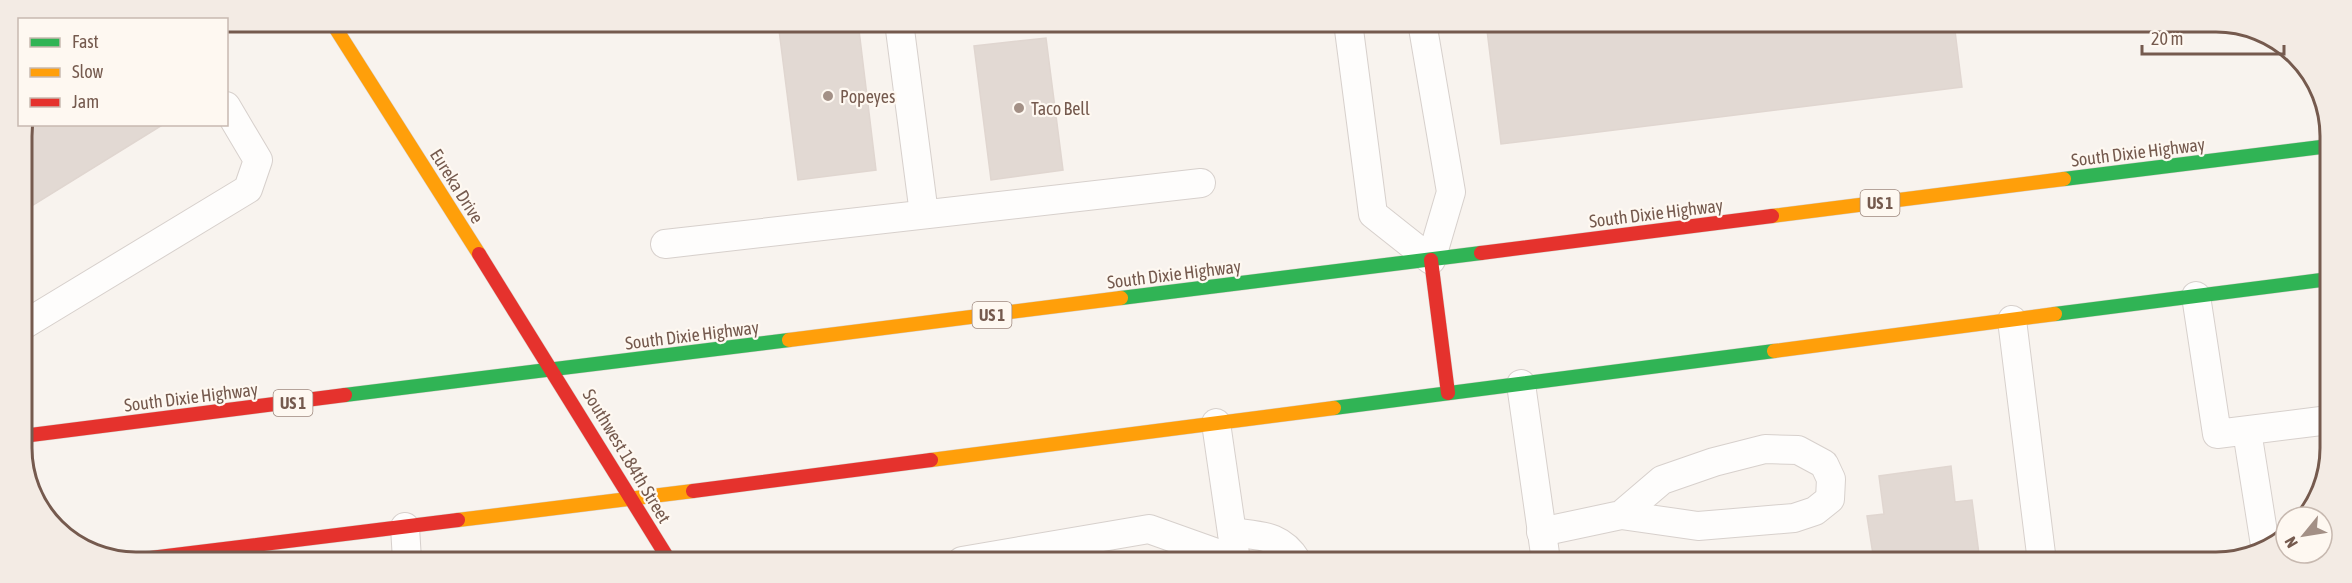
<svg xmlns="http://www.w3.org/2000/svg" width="2352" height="583" font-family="'Asap Condensed',sans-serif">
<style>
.building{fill:#e2d9d3;stroke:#e0d6d0;stroke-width:1.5}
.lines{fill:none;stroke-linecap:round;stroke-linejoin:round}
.lane-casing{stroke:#d7d0cc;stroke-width:30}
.fast-casing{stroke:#d7d0ca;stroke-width:15}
.slow-casing{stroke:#d7d0ca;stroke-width:15}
.jam-casing{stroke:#d7d0ca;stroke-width:15}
.lane{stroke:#fefdfc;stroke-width:28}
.fast{stroke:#30b455;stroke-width:14}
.slow{stroke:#ff9f0a;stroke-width:14}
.jam{stroke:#e5322d;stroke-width:14}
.poi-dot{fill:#a39086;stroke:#fef8f1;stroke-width:2}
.labels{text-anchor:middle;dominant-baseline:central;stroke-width:4.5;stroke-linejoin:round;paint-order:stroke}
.shield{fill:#fef8f1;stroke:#9e897f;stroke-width:1.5}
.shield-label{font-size:16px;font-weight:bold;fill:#755a4e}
.poi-label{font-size:18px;fill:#755a4e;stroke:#fef8f1;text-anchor:start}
.street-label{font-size:18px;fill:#755a4e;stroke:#fef8f1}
.rim{fill:none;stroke:#755a4e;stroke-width:3}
</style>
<rect width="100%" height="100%" fill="#f8f3ee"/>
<g class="building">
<polygon points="778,22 858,22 876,170 798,180"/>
<polygon points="1486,22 1954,23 1962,87 1501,144"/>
<polygon points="1046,38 1063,170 991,180 974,46"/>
<polygon points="23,124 164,124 22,212 21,128"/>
<polygon points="1951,466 1955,502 1972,500 1980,562 1874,561 1867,516 1884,514 1879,476"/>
</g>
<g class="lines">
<defs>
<g id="lane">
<polyline points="899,22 924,214"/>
<polyline points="1348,22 1373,214 1431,260 1451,192 1422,22"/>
<polyline points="665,244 1201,183"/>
<polyline points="2196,296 2217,434 2329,420"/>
<polyline points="2012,320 2042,562"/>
<polyline points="22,326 248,189 258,160 226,106"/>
<polyline points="1521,384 1546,561"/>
<polyline points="1216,423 1236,561"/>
<polyline points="2247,431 2265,545"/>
<polyline points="405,527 407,560"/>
<path d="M1232,532C1259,536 1281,534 1297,561"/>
<polyline points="1541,532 1621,515 1698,526 1794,518 1815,511 1830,499 1831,479 1824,464 1798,450 1765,449 1714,462 1662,480 1621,515"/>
<polyline points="962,561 1149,529 1236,560"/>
</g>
<g id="fast">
<polyline points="2064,179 2329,146"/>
<polyline points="1121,298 1481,253"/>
<polyline points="2055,314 2329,279"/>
<polyline points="345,395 789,340"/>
<polyline points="1334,408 1774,351"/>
</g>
<g id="slow">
<polyline points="331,21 479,254"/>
<polyline points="1772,216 2064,179"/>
<polyline points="789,340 1121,298"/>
<polyline points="1774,351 2055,314"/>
<polyline points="931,460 1334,408"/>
<polyline points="458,520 693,491"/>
</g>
<g id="jam">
<polyline points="1481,253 1772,216"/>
<polyline points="479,254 669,560"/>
<polyline points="1431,260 1448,393"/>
<polyline points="23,436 345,395"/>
<polyline points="693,491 931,460"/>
<polyline points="134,560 458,520"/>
</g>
</defs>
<use href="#lane" class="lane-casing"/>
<use href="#fast" class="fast-casing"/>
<use href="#slow" class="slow-casing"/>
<use href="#jam" class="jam-casing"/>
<use href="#lane" class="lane"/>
<use href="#fast" class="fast"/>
<use href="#slow" class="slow"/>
<use href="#jam" class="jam"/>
</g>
<g class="poi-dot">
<circle cx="828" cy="96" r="6"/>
<circle cx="1019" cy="108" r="6"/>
</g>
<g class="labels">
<g class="shield">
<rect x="1860.5" y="190" width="39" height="26" rx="4.5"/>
<rect x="972.5" y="302" width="39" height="26" rx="4.5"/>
<rect x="273.5" y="390" width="39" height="26" rx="4.5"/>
</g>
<g class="shield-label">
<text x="1880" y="203">US 1</text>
<text x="992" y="315">US 1</text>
<text x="293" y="403">US 1</text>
</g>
<g class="poi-label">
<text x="840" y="96">Popeyes</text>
<text x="1031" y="108">Taco Bell</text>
</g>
<g class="street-label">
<text transform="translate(2138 152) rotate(-7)">South Dixie Highway</text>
<text transform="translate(457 186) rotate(58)">Eureka Drive</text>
<text transform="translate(1656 213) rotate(-7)">South Dixie Highway</text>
<text transform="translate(1174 274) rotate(-7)">South Dixie Highway</text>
<text transform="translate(692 335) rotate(-7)">South Dixie Highway</text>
<text transform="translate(191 397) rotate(-7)">South Dixie Highway</text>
<text transform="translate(627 456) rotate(59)">Southwest 184th Street</text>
</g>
</g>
<path d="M0 0H2352V583H0ZM136 32H2216A104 104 0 0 1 2320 136V448A104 104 0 0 1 2216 552H136A104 104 0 0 1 32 448V136A104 104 0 0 1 136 32Z" fill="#f3ebe4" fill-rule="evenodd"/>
<path class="rim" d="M136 32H2216A104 104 0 0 1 2320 136V448A104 104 0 0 1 2216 552H136A104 104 0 0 1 32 448V136A104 104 0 0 1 136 32Z"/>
<rect x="18" y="18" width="210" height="108" fill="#fef8f1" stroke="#c7b9b0" stroke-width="1.5"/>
<rect x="30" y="38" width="30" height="9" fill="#30b455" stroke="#c7b9b0" stroke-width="1.5"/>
<text x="72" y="48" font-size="18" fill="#755a4e">Fast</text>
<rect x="30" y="68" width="30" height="9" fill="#ff9f0a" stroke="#c7b9b0" stroke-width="1.5"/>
<text x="72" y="78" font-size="18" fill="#755a4e">Slow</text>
<rect x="30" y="98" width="30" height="9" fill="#e5322d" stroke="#c7b9b0" stroke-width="1.5"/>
<text x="72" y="108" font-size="18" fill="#755a4e">Jam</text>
<g transform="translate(2304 535) rotate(240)"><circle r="28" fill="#fef8f1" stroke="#c7b9b0" stroke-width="1.5"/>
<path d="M0-4.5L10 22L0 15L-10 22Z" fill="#a39086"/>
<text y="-9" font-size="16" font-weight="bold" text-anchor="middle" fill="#755a4e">N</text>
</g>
<path d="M2142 45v9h142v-9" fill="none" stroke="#755a4e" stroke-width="3"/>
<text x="2151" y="45" font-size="18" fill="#755a4e" stroke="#fef8f1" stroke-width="4.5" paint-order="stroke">20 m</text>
</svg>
